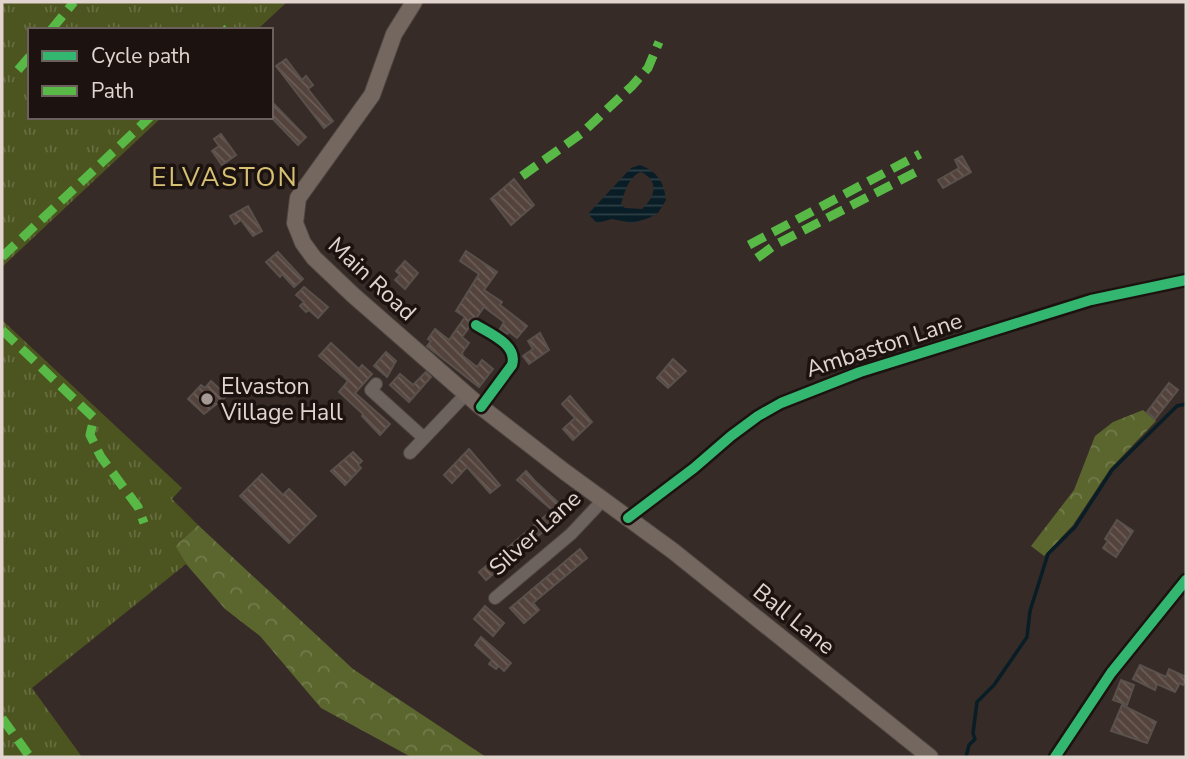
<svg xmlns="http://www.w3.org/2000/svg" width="1188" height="759" font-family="'Nunito Sans',sans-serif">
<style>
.forest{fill:url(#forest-crowns)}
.park{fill:url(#park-tufts)}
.water{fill:url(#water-rules);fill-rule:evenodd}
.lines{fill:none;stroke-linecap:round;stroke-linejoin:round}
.stream{stroke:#091d26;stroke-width:3.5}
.building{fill:url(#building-back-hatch);stroke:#5a514c;stroke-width:2}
.minor-casing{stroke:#504642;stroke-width:14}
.major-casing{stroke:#504642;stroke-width:18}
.minor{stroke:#6c625e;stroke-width:12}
.major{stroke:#74675f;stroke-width:16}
.quiet{stroke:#58b947;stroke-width:9;stroke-dasharray:18 9;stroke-linecap:butt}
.cycleway-casing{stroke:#1c1310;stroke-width:15}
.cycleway{stroke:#33b770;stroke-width:10}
.poi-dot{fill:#a69994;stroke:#1c1310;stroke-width:2.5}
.labels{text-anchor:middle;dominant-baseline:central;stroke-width:7;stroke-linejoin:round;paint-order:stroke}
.street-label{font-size:23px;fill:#e2d4cf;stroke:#1c1310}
.poi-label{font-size:23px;fill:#e2d4cf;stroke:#1c1310;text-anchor:start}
.quarter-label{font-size:26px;letter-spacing:2px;fill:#d6c073;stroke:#1c1310}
</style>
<defs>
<pattern id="forest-crowns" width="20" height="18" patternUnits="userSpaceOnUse" patternTransform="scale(1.75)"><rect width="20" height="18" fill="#5a662e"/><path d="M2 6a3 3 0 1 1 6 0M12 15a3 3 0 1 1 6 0" fill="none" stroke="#717b4b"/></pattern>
<pattern id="park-tufts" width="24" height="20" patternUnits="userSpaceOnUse" patternTransform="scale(1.75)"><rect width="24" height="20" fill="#4c5520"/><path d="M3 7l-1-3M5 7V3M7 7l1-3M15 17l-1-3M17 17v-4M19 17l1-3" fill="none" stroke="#666d3f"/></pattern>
<pattern id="water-rules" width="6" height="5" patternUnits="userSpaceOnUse" patternTransform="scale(1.75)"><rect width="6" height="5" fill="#091d26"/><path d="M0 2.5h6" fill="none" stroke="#2d3d44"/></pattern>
<pattern id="building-back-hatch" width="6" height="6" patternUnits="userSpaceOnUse" patternTransform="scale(1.75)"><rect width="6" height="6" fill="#53433c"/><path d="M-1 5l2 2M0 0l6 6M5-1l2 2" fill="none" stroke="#6b5d57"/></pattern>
</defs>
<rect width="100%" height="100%" fill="#362b26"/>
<g class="forest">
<polygon points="1143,410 1156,421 1110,469 1073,525 1044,556 1031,546 1074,490 1095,436 1113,422"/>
<polygon points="198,525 353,669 486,757 411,757 321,708 260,636 225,609 186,564 175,546"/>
</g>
<g class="park">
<polygon points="2,2 287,2 257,30 30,30 30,117 162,117 2,267"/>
<polygon points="2,320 182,488 172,499 198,525 175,546 186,564 32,688 82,757 2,757"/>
</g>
<path class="water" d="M640,165C657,171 664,182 666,200L658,213L649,218L632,223L612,219L597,223L588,214L631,168ZM641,172C660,181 655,197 642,209L625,208L621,204C625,192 628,177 641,172Z"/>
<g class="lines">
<polyline class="stream" points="966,757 969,745 975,739 973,733 977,702 994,685 1027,637 1030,611 1048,554 1075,527 1112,470 1177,406 1186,404"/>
</g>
<g class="building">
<polygon points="286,59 302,80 306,76 313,85 308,89 333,121 324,128 276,66"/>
<polygon points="271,101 306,137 298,145 271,117"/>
<polygon points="221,134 236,155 222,165 212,151 219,146 214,139"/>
<polygon points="962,156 971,172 943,188 938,180 959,168 955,160"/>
<polygon points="514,179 534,205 511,225 491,199"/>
<polygon points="248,206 262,231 253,236 241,220 235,224 230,216"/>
<polygon points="466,251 497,272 484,290 502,302 500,305 527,326 517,338 509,332 507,334 500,329 504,322 484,307 477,317 469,320 468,329 462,337 469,343 462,353 463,356 477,367 482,360 493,369 479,387 427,346 431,341 428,339 435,329 449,340 465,317 456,311 479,274 460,261"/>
<polygon points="278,252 303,279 294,287 282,274 280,277 266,262"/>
<polygon points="405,261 418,273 405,289 395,280 400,275 396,271"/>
<polygon points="304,287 328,307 318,318 309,310 306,312 300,306 304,302 296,295"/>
<polygon points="540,333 549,350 529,364 523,356 533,349 528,341"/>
<polygon points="331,343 359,369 362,365 372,374 355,393 390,424 380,435 362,416 363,414 339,392 348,381 319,356"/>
<polygon points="386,352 396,361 387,377 374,366"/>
<polygon points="673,359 686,371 668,388 657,378"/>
<polygon points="426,372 431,377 409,402 390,385 400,374 413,385"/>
<polygon points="211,381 227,396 204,414 188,399 201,385 205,388"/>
<polygon points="1169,383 1178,390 1155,419 1147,412"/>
<polygon points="570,396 592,422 573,440 563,429 575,418 562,404"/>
<polygon points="469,449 500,485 490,493 467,467 452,483 444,475"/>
<polygon points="353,452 362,461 358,465 361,468 345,485 331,471"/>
<polygon points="526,471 535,481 565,509 558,515 517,480"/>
<polygon points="262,474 283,495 289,489 316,516 289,543 240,496"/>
<polygon points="550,512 557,520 486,580 479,572"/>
<polygon points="1117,520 1133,531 1116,557 1103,548 1108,541 1105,539"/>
<polygon points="580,549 587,558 533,603 539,610 524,623 510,608"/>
<polygon points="485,606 504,623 493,636 474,619"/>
<polygon points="481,637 511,663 504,671 499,666 496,669 489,664 492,660 475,645"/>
<polygon points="1140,665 1166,677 1169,669 1186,677 1186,679 1183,685 1180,683 1175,692 1157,684 1155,690 1133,679"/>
<polygon points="1121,680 1134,685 1127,705 1113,700"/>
<polygon points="1122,705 1156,722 1147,743 1111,731"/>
</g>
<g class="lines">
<defs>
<g id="minor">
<path d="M476,325C491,334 518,345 512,365L481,407"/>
<polyline points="376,384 371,390 424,438"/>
<polyline points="410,453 466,394"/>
<polyline points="628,518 694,468 731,436 758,416 781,403 860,372 1091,300 1186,280"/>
<polyline points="495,598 571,534 603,500"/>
<polyline points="1055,757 1111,673 1186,580"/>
</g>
<polyline id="major" points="414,2 394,34 372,95 298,198 295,223 303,243 314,258 353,295 481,407 565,472 673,551 930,757"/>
</defs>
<use href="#minor" class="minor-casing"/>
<use href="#major" class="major-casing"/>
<use href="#minor" class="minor"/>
<use href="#major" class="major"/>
<g class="quiet">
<polyline points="51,30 74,2"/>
<polyline points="225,30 227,29"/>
<polyline points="18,70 30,56"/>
<polyline points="522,176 582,133 632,86 648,68 659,42"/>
<polyline points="749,245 920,154"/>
<polyline points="2,257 150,117"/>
<polyline points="757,258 775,245 922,169"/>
<polyline points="2,330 94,418 90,435 101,457 138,507 144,523"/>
<polyline points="2,718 30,757"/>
</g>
<defs>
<g id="cycleway">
<path d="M476,325C491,334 518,345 512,365L481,407"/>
<polyline points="628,518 694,468 731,436 758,416 781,403 860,372 1091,300 1186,280"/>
<polyline points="1055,757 1111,673 1186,580"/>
</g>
</defs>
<use href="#cycleway" class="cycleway-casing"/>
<use href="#cycleway" class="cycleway"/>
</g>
<circle class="poi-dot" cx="207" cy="399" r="7"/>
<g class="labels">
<g class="street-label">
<text transform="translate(372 279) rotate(43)">Main Road</text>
<text transform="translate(884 345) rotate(-18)">Ambaston Lane</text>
<text transform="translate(535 533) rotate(-42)">Silver Lane</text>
<text transform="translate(794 619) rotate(39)">Ball Lane</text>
</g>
<g class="poi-label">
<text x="221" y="386">Elvaston<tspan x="221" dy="26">Village Hall</tspan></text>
</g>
<g class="quarter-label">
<text x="225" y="177">ELVASTON</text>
</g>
</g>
<rect width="1188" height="759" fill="none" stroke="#e2d4cf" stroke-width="7"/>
<rect x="28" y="28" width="245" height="91" fill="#1c1310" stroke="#6b605c" stroke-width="2"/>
<rect x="42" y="51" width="35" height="10" fill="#33b770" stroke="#6b605c" stroke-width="2"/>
<text x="91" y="63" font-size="21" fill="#e2d4cf">Cycle path</text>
<rect x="42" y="86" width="35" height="10" fill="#58b947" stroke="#6b605c" stroke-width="2"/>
<text x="91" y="98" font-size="21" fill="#e2d4cf">Path</text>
</svg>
